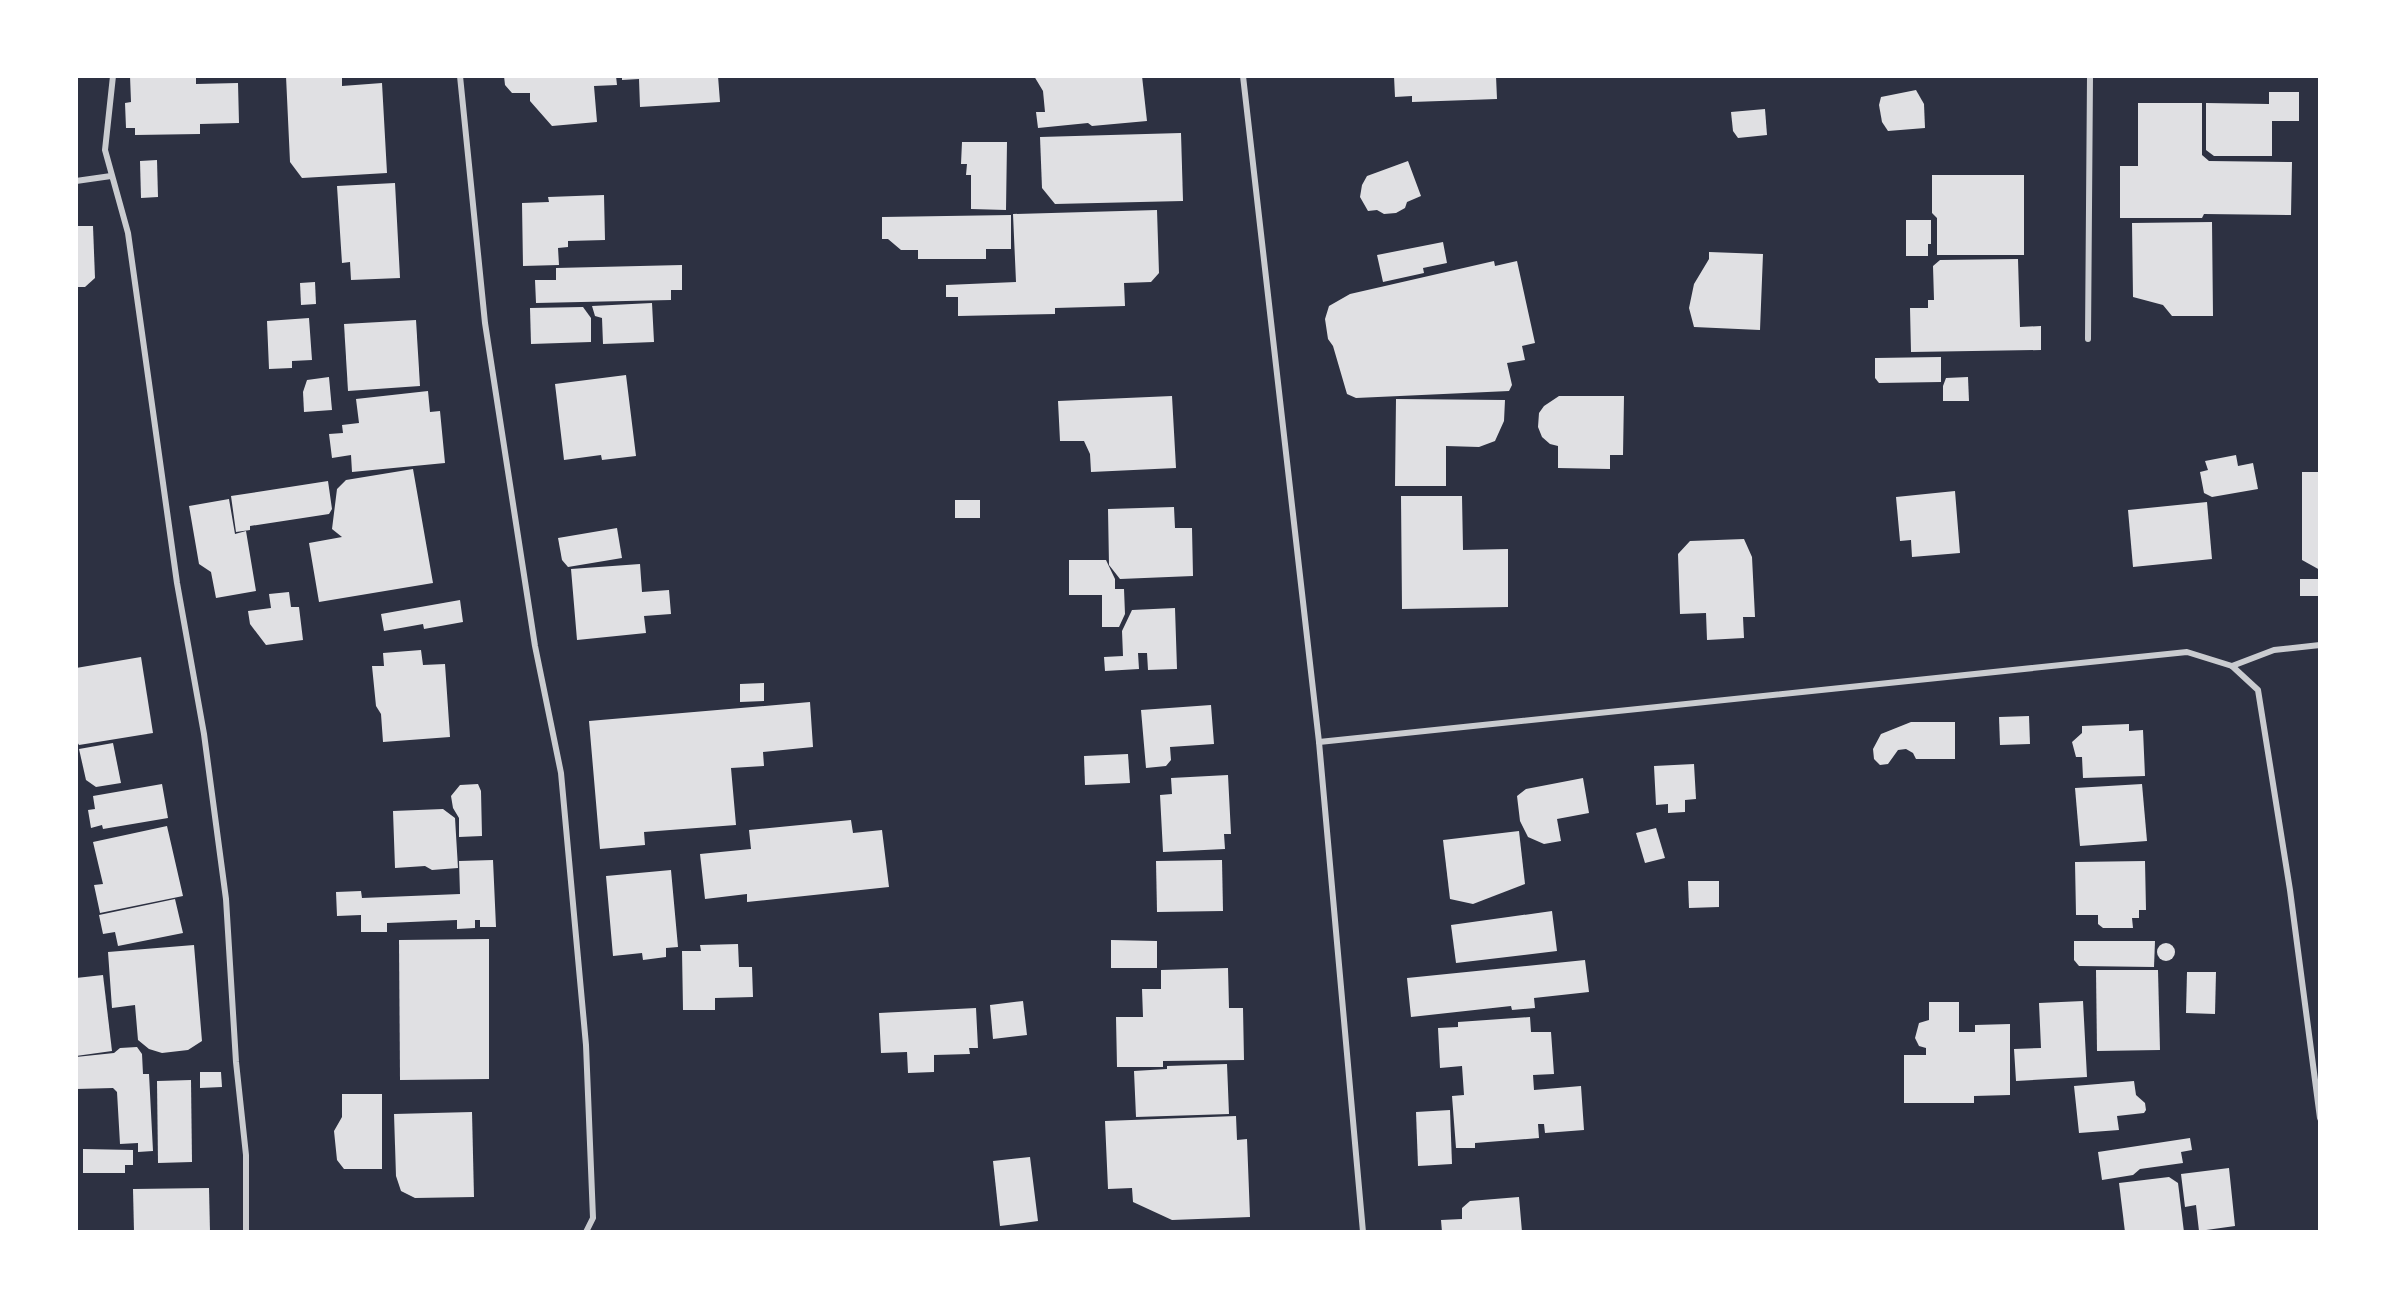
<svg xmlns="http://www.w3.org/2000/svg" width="2396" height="1308" font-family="Raleway,sans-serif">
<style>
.building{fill:#e0e0e3}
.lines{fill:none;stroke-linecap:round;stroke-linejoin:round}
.minor{stroke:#caccd0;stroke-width:6}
</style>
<rect width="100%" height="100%" fill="#2d3142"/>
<g class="building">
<polygon points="130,76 196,76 196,84 238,83 239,123 200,124 200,134 135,135 135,128 126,128 125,103 131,102"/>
<polygon points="286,76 342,76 342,86 382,83 387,173 302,178 290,162"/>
<polygon points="504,76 616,76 617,85 594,86 597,122 552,126 530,101 530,93 512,93 505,85"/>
<polygon points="622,76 718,76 720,102 640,107 639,79 622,80"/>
<polygon points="1034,76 1142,76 1147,121 1092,126 1088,123 1038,128 1036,112 1045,112 1043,91"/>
<polygon points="1394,76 1496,76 1497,99 1412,102 1412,96 1395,97"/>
<polygon points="1916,90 1924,104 1925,128 1888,131 1882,122 1879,105 1881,97"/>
<polygon points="2269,92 2299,92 2299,121 2272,121 2272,156 2214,156 2206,150 2206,103 2269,104"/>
<polygon points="2138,103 2202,103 2202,155 2209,161 2292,162 2291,215 2204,214 2202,218 2120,218 2120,166 2138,166"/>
<polygon points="1765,109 1767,135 1738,138 1733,131 1731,112"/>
<polygon points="1181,133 1183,201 1055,204 1042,188 1040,137"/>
<polygon points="962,142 1007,142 1006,210 971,209 971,175 966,175 967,164 961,164"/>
<polygon points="157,160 158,197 141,198 140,161"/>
<polygon points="1408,161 1421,196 1407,202 1405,208 1396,213 1384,214 1377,210 1368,211 1360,197 1362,185 1367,176"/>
<polygon points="1932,175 2024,175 2024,255 1937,255 1937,218 1932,213"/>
<polygon points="395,183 400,278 351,280 350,262 342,263 337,186"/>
<polygon points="604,195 605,240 568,241 568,247 558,248 559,265 523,266 522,203 549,202 548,197"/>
<polygon points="1157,210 1159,273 1151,282 1124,283 1125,306 1055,308 1055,314 958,316 958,297 946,297 946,285 1016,282 1013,214"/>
<polygon points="1011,215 1011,249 986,249 986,259 918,259 918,250 901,250 888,239 882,239 882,217"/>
<polygon points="1906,220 1931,220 1931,244 1928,244 1928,256 1906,256"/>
<polygon points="2212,222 2213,316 2172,316 2163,305 2133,297 2132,223"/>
<polygon points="76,226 93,226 95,278 85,287 76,287"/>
<polygon points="1443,242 1447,263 1423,268 1424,273 1383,282 1377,255"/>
<polygon points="1709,252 1763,254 1760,330 1694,327 1689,308 1694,284 1709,259"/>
<polygon points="2018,259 2020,327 2041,326 2041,350 1911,352 1910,308 1928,308 1928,300 1934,300 1933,266 1940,260"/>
<polygon points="1494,261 1495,266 1517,261 1535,343 1522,346 1525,360 1507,363 1512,385 1509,391 1356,398 1347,394 1333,346 1328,339 1325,319 1329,306 1350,294"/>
<polygon points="682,265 682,290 671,290 671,300 536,303 535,280 556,280 556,268"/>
<polygon points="315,282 316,304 301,305 300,283"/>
<polygon points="652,303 654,342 603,344 602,318 595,316 592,306"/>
<polygon points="583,307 591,318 591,342 531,344 530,308"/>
<polygon points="309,318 312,360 292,361 292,368 269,369 267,321"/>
<polygon points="416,320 420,386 348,391 344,324"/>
<polygon points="1941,357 1941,382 1879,383 1875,378 1875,358"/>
<polygon points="626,375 636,456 602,460 601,455 564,460 555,384"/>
<polygon points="329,377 332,410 304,412 303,392 307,380"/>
<polygon points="1968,377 1969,401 1943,401 1943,386 1946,378"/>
<polygon points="428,391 430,412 440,411 445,463 352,472 351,455 332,458 329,434 343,433 342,425 359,423 356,399"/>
<polygon points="1172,396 1176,468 1091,472 1090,454 1084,441 1060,441 1058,401"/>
<polygon points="1559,396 1624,396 1623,455 1610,455 1610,469 1558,468 1558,446 1550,444 1542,437 1538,427 1539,413 1544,406"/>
<polygon points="1396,399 1505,400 1504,421 1495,441 1479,447 1446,446 1446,486 1395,486"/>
<polygon points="2236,455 2238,466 2253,463 2258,489 2212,497 2204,493 2200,472 2208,470 2205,461"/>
<polygon points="413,469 433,583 319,602 309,543 342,537 332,529 337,489 346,480"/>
<polygon points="2302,472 2320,472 2320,570 2302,560"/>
<polygon points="328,481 332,509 329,514 250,526 250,530 236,532 231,496"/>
<polygon points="1955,491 1960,553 1912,557 1911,540 1900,541 1896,497"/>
<polygon points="1401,496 1462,496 1463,550 1508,549 1508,607 1402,609"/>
<polygon points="229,499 235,534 246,531 256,591 216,598 211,572 199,564 189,506"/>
<rect x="955" y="500" width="25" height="18"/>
<polygon points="2207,502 2212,559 2133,567 2128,510"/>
<polygon points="1174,507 1175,528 1192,528 1193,576 1120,579 1109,565 1108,509"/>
<polygon points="617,528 622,558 568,567 562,560 558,538"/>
<polygon points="1744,539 1752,557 1755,617 1743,617 1744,638 1707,640 1706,613 1680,614 1678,554 1690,541"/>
<polygon points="1069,560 1106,560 1115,579 1115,589 1124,589 1125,614 1119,627 1102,627 1102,595 1069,595"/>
<polygon points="640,564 642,592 669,590 671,614 644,616 646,633 577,640 571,569"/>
<rect x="2300" y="579" width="20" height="17"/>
<polygon points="289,592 291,607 299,607 303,640 266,645 250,624 248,611 271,608 269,594"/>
<polygon points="460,600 463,622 424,629 423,624 384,631 381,614"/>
<polygon points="1175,608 1177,669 1148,670 1147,653 1138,653 1139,669 1105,671 1104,657 1123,656 1122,631 1132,610"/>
<polygon points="421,650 423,665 445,664 450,737 383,742 381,714 376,706 372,666 384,666 383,653"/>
<polygon points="141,657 153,733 79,745 76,740 76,668"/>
<polygon points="764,683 764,701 740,702 740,684"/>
<polygon points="810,702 813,747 763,752 764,766 731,768 736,825 644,832 645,845 600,849 589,721"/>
<polygon points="1211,705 1214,744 1170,747 1171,760 1166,766 1146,768 1141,710"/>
<polygon points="2029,716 2030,744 2000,745 1999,717"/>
<polygon points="1911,722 1955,722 1955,759 1916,759 1913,753 1906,749 1898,750 1888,764 1880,765 1874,759 1873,749 1881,734"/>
<polygon points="2129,724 2129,731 2143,730 2145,776 2083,778 2082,757 2076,757 2072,742 2082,733 2082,726"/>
<polygon points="113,743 121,783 96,787 86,780 79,749"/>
<polygon points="1128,754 1130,783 1085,785 1084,756"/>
<polygon points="1694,764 1696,799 1685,800 1685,812 1668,813 1668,804 1656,805 1654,766"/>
<polygon points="1228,775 1231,834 1224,834 1225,849 1163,852 1160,795 1172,794 1171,778"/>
<polygon points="1583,778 1589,813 1557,819 1561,841 1544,844 1528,837 1520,821 1517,796 1526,789"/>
<polygon points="162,784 168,818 103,829 102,825 91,828 88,810 95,809 93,796"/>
<polygon points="478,784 481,791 482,836 459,837 459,818 453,808 451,796 460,785"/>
<polygon points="2142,784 2147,841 2080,846 2075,788"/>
<polygon points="443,809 455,818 458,868 432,870 425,866 395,868 393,811"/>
<polygon points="851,820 853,833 882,830 889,887 747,902 747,894 705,899 700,854 751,849 749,830"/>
<polygon points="167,826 183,896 100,913 94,885 103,884 93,842"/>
<polygon points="1656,828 1665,858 1645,863 1636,833"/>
<polygon points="1519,831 1525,884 1473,904 1450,899 1443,840"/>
<polygon points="493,860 496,927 480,927 480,920 475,920 475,928 457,929 457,920 387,923 387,932 361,932 361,915 337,916 336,892 361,891 362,898 460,894 459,861"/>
<polygon points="1222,860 1223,911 1157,912 1156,861"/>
<polygon points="2145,861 2146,910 2139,910 2139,918 2132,918 2133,928 2103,928 2098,924 2098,915 2076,915 2075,862"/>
<polygon points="671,870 678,947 666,948 666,957 643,960 642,953 613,956 606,876"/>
<polygon points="1688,881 1719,881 1719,907 1689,908"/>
<polygon points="175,899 183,933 118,946 115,932 103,934 99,915"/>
<polygon points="1552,911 1557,951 1456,963 1451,925"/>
<polygon points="489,939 489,1079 400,1080 399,940"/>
<polygon points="1111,940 1157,941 1157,968 1111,968"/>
<polygon points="2074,941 2155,941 2154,967 2079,966 2074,960"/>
<circle cx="2166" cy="952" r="9"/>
<polygon points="738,944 739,967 752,967 753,997 715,998 715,1010 683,1010 682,951 701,951 700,945"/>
<polygon points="194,945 202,1041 188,1050 162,1053 149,1049 138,1040 135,1005 112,1008 108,952"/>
<polygon points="1585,960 1589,992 1534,998 1535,1008 1512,1010 1511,1006 1411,1017 1407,978"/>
<polygon points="1228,968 1229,1008 1243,1008 1244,1060 1163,1061 1163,1067 1117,1067 1116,1017 1143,1017 1142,989 1161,989 1161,970"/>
<polygon points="2096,970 2158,970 2160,1050 2097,1051"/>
<polygon points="2187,972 2216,972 2215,1014 2186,1013"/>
<polygon points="103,975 112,1051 76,1056 76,978"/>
<polygon points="1023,1001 1027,1035 993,1039 990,1005"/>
<polygon points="2083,1001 2087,1077 2016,1081 2014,1049 2041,1048 2039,1003"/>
<polygon points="1929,1002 1959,1002 1959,1032 1975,1032 1975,1025 2010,1024 2010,1095 1974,1096 1974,1103 1904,1103 1904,1055 1926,1055 1926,1048 1919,1046 1915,1038 1919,1023 1929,1020"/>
<polygon points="976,1008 978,1048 969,1048 970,1054 934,1055 934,1072 908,1073 907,1052 881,1053 879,1013"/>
<polygon points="1530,1017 1531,1032 1551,1032 1554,1074 1533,1075 1534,1090 1581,1086 1584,1130 1545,1133 1544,1124 1538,1124 1539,1138 1475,1143 1475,1148 1456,1148 1452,1096 1464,1095 1462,1066 1440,1068 1438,1028 1458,1027 1458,1022"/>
<polygon points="137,1047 142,1054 143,1074 149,1074 153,1151 138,1152 138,1143 120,1144 117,1092 113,1088 76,1089 76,1057 114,1053 120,1048"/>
<polygon points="1227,1064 1229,1114 1136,1117 1134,1071 1167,1069 1167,1066"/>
<polygon points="200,1072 221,1072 222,1087 200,1088"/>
<polygon points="191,1080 192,1162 158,1163 157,1081"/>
<polygon points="2134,1081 2136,1095 2145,1103 2146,1110 2144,1113 2117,1116 2119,1130 2079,1133 2074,1086"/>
<polygon points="342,1094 382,1094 382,1169 344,1169 337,1160 334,1131 342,1117"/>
<polygon points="1450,1110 1452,1164 1418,1166 1416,1112"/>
<polygon points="472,1112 474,1197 415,1198 401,1191 396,1176 394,1114"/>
<polygon points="1236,1116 1237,1140 1247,1139 1250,1217 1172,1220 1133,1202 1132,1188 1108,1189 1105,1121"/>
<polygon points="2190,1138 2192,1150 2181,1152 2183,1163 2140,1169 2133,1175 2102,1180 2098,1152"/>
<polygon points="83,1149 133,1150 133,1165 125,1165 125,1173 83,1173"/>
<polygon points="1030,1157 1038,1221 1000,1226 993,1161"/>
<polygon points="2229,1168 2235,1226 2199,1231 2196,1205 2185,1207 2181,1174"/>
<polygon points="2169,1177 2178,1183 2184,1232 2125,1232 2119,1183"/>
<polygon points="209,1188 210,1232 134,1232 133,1189"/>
<polygon points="1519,1197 1522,1232 1442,1232 1441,1220 1462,1219 1462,1208 1470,1201"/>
</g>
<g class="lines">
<g class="minor">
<polyline points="113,76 105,150 128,233 177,583 204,734 226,899 236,1062 246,1155 246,1232"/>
<polyline points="460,76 485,323 535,646 561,773 586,1045 593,1218 586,1232"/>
<polyline points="1243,76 1319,742 1363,1232"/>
<polyline points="76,181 111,176"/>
<polyline points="2088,339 2090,76"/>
<polyline points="2232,666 2274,650 2320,645"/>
<polyline points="1319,742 2187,652 2232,666 2258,690 2290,890 2320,1118"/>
</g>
</g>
<rect width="2396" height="1308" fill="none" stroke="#ffffff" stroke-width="156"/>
</svg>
